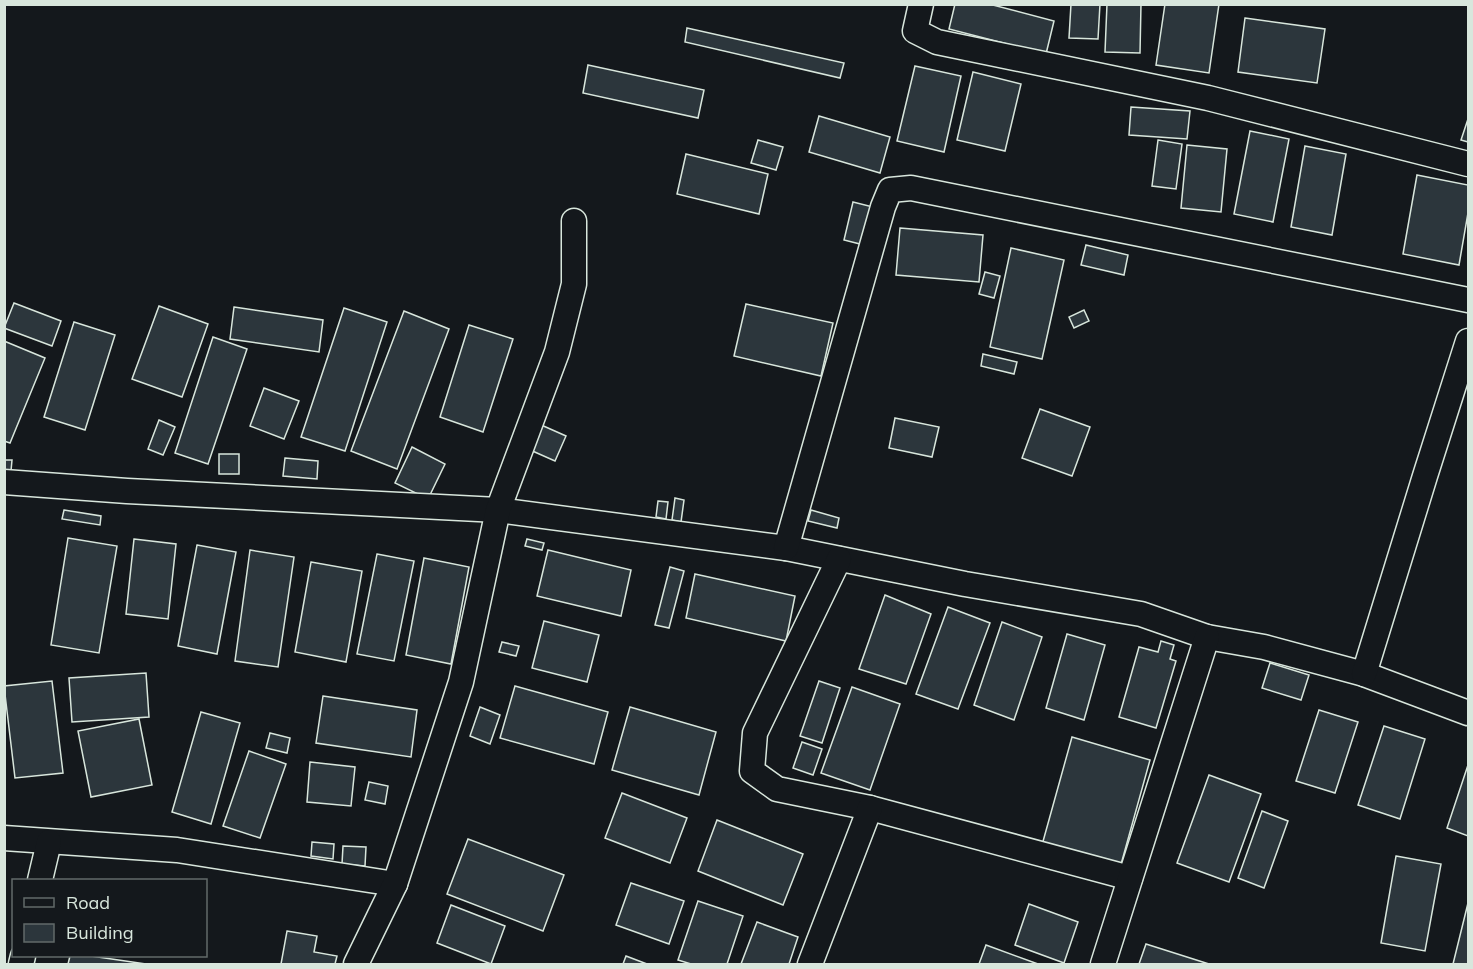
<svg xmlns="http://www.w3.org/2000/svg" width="1473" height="969" font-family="Mulish,sans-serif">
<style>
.building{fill:#2c363c;stroke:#d8e6dc;stroke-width:1.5}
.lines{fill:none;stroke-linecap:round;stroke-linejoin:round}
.minor-casing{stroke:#d8e6dc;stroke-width:27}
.minor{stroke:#14181c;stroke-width:24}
</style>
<rect width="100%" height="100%" fill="#14181c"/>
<g class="building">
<polygon points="955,4 989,4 1054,21 1046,54 949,29"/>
<polygon points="1071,4 1100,4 1098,39 1069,38"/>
<polygon points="1107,4 1141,4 1140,53 1105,52"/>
<polygon points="1165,4 1219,4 1209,73 1156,65"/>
<polygon points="1245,18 1325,29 1317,83 1238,72"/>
<polygon points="687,28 844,63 840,78 685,42"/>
<polygon points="588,65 704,90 698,118 583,93"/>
<polygon points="915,66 961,76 944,152 897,141"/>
<polygon points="973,72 1021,84 1005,151 957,140"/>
<polygon points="1131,107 1190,111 1187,139 1129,135"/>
<polygon points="819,116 890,137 880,173 809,152"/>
<polygon points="1468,119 1468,142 1461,140"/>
<polygon points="1250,131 1289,139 1273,222 1234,214"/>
<polygon points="758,140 783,147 776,170 751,163"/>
<polygon points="1158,140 1182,144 1176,189 1152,186"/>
<polygon points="1187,145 1227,149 1221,212 1181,208"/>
<polygon points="1305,146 1346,154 1332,235 1291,227"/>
<polygon points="686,154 768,174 759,214 677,194"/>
<polygon points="1417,175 1468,185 1468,213 1459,265 1403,254"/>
<polygon points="853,202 873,207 864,245 844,240"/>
<polygon points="900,228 983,235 979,282 896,275"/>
<polygon points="1086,245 1128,255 1124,275 1081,265"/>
<polygon points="1011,248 1064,260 1042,359 990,347"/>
<polygon points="985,272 1000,276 994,298 979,294"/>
<polygon points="14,303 61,321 52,346 4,328"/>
<polygon points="746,304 833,323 821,376 734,356"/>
<polygon points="159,306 208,324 182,397 132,379"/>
<polygon points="234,307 323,320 319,352 230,339"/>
<polygon points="344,308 387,322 345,451 301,437"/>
<polygon points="1084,310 1089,321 1074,328 1069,317"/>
<polygon points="404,311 449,329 397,469 351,451"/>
<polygon points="74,322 115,335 85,430 44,417"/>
<polygon points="469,325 513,339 483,432 440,417"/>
<polygon points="213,337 247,349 208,464 175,453"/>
<polygon points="4,341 45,358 10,443 4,441"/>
<polygon points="983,354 1017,362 1014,374 981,366"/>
<polygon points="264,388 299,401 284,439 250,426"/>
<polygon points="1040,409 1090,427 1072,476 1022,458"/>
<polygon points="895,418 939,427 932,457 889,448"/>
<polygon points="159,420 175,427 163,455 148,449"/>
<polygon points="539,424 566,436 555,461 528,449"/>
<polygon points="412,447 445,464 428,499 395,483"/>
<rect x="219" y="454" width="20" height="20"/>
<polygon points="285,458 318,461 317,479 283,476"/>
<polygon points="4,460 12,460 11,471 4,470"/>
<polygon points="675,498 684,500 681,522 672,520"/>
<polygon points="658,501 668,502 666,519 656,517"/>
<polygon points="64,510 101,516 100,525 62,519"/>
<polygon points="811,510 839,518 837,528 808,521"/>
<polygon points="68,538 117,546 99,653 51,645"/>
<polygon points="134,539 176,544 168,619 126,614"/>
<polygon points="527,539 544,543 542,550 525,546"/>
<polygon points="197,545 236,552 217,654 178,646"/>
<polygon points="250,550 294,557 278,667 235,661"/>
<polygon points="548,550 631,570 621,616 537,596"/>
<polygon points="377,554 414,561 394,661 357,654"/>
<polygon points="424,558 469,567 451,664 406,655"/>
<polygon points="311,562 362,571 346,662 295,652"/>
<polygon points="670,567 684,571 669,628 655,625"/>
<polygon points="695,574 795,596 786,641 686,618"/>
<polygon points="885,595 931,614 906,684 859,669"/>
<polygon points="948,607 990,623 958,709 916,694"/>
<polygon points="544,621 599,635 587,682 532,668"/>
<polygon points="1002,622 1042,637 1014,720 974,705"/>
<polygon points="1067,634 1105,645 1084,720 1046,708"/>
<polygon points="1161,641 1174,645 1170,659 1176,661 1156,728 1119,717 1139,647 1158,652"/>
<polygon points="502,642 519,646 516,656 499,652"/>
<polygon points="1270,663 1309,675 1301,700 1262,688"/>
<polygon points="146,673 149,717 72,722 69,678"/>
<polygon points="52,681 63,773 15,778 4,686"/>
<polygon points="819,681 840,688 822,743 800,736"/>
<polygon points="515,686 608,712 594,764 500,738"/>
<polygon points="852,687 900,704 870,790 821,773"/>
<polygon points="323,696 417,710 411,757 316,743"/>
<polygon points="480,707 500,715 490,744 470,736"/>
<polygon points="630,707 716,732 699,795 612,770"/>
<polygon points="1319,710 1358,722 1335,793 1296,781"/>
<polygon points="201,712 240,723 211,824 172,812"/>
<polygon points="139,719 152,785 91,797 78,731"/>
<polygon points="1384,726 1425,739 1400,819 1358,805"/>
<polygon points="270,733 290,738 287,753 266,748"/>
<polygon points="1072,737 1150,760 1120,868 1042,845"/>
<polygon points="802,742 822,749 813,775 793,768"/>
<polygon points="249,751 286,764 260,838 223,826"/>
<polygon points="310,762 355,767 351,806 307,802"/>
<polygon points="1468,765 1468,836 1447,828"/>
<polygon points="1209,775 1261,794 1229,882 1177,863"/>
<polygon points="369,782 388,786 385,804 365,800"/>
<polygon points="622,793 687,818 670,863 605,838"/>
<polygon points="1262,811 1288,821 1264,888 1238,878"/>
<polygon points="717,820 803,854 783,905 698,871"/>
<polygon points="468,839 564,875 543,931 447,894"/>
<polygon points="312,842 334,844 333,859 311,856"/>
<polygon points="343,846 366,847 365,866 342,864"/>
<polygon points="1396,856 1441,864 1425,951 1381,943"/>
<polygon points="631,883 684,901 669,944 616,925"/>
<polygon points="698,901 743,916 727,964 691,964 678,960"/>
<polygon points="1468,903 1468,964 1453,964"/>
<polygon points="1029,904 1078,922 1064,963 1015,945"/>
<polygon points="451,905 505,926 491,964 437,943"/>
<polygon points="757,922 798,937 789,964 741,964"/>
<polygon points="287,931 317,936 314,952 337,956 335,964 281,964"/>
<polygon points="1146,944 1209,964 1139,964"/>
<polygon points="986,945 1038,964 979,964"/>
<polygon points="70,956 91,956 146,964 68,964"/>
<polygon points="626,956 647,964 623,964"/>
</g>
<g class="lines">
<defs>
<g id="minor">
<polyline points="921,4 915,31 937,42 1208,98 1468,164"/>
<polyline points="4,482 127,491 498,510 786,548 965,584 1141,614 1207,637 1264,647 1364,674 1468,713"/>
<polyline points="786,548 883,207 890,190 911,188 1468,300"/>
<polyline points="839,559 755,733 752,771 777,789 870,808 1130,878"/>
<polyline points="1364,674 1425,476 1468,341"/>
<polyline points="4,838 177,850 395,884"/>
<polyline points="40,880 49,842"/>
<polyline points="21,964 23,956"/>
<polyline points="356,964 395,884 461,682 498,510 557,352 574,284 574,221"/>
<polyline points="810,964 870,808"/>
<polyline points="1103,964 1207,637"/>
</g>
</defs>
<use href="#minor" class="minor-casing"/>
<use href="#minor" class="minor"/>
</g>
<rect width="1473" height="969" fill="none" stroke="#d8e6dc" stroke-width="12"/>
<rect x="12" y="879" width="195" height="78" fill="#14181c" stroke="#626a69" stroke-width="1.5"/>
<rect x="24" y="898" width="30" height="9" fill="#14181c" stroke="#626a69" stroke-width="1.5"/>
<text x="66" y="909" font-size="18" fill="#d8e6dc">Road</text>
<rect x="24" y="924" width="30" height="18" fill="#2c363c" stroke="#626a69" stroke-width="1.5"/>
<text x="66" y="939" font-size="18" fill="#d8e6dc">Building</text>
</svg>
